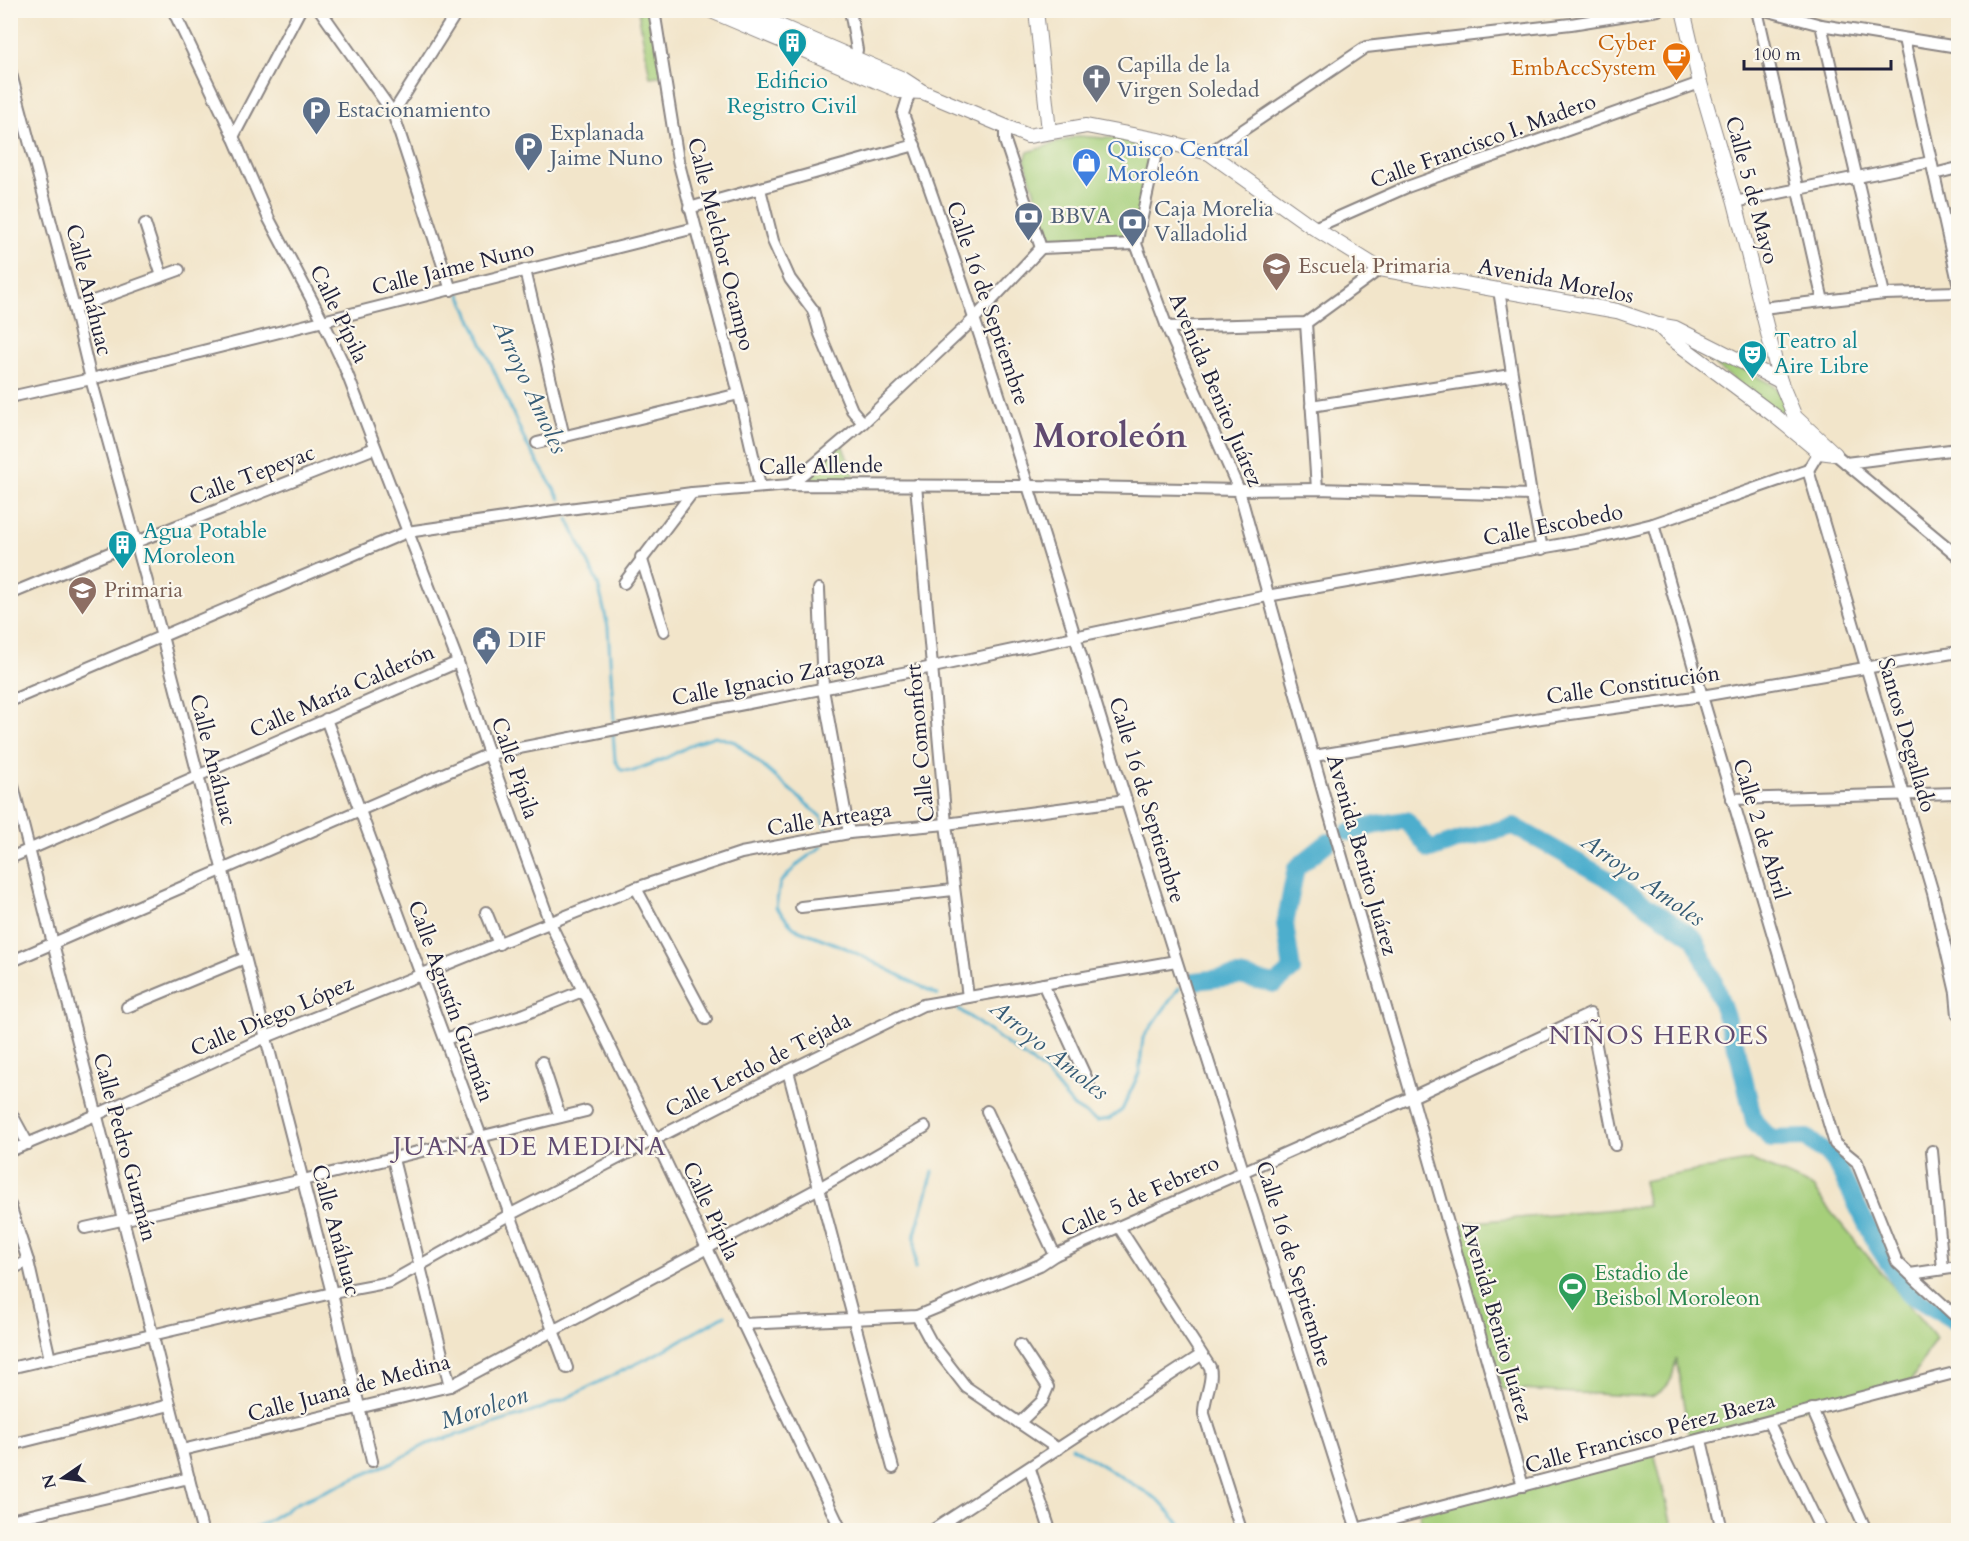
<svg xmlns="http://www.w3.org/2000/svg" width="1969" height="1541" font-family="Cardo,serif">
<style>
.green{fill:#a6cf7a;stroke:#64785a;stroke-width:1.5}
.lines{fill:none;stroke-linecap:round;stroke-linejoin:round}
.stream{stroke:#4eaecd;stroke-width:3}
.river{stroke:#4eaecd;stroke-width:18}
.minor-casing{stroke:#8a8482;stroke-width:14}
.tertiary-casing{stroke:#8a8482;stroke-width:16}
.minor{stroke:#fff;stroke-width:10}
.tertiary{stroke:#fff;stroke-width:14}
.labels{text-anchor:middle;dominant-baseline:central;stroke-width:4.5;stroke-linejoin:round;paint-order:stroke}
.food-label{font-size:22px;fill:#c56008;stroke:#fbf7ec;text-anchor:end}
.worship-label{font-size:22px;fill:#5b616d;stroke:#fbf7ec;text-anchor:start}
.culture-label{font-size:22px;fill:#0d838f;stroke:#fbf7ec;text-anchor:start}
.service-label{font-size:22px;fill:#4e5e75;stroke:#fbf7ec;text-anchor:start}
.street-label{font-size:22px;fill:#22223b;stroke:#fbf7ec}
.shop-label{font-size:22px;fill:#366cbe;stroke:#fbf7ec;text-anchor:start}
.education-label{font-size:22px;fill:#785e54;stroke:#fbf7ec;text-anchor:start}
.leisure-label{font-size:22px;fill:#27864d;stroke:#fbf7ec;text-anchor:start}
.water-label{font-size:24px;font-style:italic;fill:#345a75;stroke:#fbf7ec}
.quarter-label{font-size:26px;letter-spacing:1.5px;fill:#604a70;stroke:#fbf7ec}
.town-label{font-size:34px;font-weight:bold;fill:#604a70;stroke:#fbf7ec}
</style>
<rect width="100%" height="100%" fill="#fbf7ec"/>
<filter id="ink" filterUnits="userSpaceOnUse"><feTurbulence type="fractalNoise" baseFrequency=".0167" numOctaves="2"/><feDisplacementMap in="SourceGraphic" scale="12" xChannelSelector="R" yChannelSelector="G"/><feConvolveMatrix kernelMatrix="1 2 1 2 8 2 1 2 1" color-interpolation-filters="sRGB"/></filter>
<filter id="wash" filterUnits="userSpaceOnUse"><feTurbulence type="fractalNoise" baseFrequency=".008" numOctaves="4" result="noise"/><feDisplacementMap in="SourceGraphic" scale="24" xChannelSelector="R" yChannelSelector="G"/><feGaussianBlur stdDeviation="1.35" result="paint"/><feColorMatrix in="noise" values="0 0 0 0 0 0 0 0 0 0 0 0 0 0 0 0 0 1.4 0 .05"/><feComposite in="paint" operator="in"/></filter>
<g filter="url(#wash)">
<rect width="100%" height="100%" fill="#f2e5ca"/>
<g class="green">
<polygon points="638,11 654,11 665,75 650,77"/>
<polygon points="1078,136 1145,141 1149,144 1153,153 1134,235 1055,243 1048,238 1025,160 1028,152"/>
<polygon points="1674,332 1771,384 1785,398 1785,407 1782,411 1775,413"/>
<polygon points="841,442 858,485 790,485"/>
<path d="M1752,1160L1813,1187L1826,1206L1936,1338L1911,1381L1689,1437L1676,1358C1673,1378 1671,1388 1651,1397L1501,1389L1454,1224L1648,1206L1643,1181Z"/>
<polygon points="1654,1452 1673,1530 1424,1530 1419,1513"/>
</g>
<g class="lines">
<g class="stream">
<polyline points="460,294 526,443 560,499"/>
<polyline points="568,519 598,584 608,627 614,721"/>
<polyline points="613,733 615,760 621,770 633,771 664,759 695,743 715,736 735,742 810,807 821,817 826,828"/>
<polyline points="822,846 799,863 780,883 776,907 794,928 846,948 938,995"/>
<polyline points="953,1005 1044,1071 1074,1107 1097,1121 1109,1119 1122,1110 1139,1073 1143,1038 1179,988"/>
<polyline points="915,1269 915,1234 933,1172"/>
<polyline points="1072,1447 1157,1499 1186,1530"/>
<polyline points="252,1530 297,1503 393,1462 427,1444 532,1412 565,1399 664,1350 725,1315"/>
</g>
<g class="river">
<polyline points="1349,832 1376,825 1406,820 1430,850 1462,839 1514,826 1615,883 1694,938 1713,979 1738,1053 1754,1121 1771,1139 1807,1138 1834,1160 1878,1247 1909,1294 1958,1323"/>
<polyline points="1194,981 1239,976 1275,984 1292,970 1285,924 1296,868 1328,842"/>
</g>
</g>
</g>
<g filter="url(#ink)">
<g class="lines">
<defs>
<g id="minor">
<polyline points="173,10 229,127 269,219 323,321 343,363 458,662 489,754 550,923 655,1139 841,1530"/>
<polyline points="320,10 393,113 451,290"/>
<polyline points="654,10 678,160 739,394 760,486"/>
<polyline points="850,10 857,50 853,65"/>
<polyline points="1757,10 1823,301"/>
<polyline points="1765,10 1821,25 1958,47"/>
<polyline points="1821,25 1884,294"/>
<polyline points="1904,39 1958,282"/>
<polyline points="10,70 74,308 91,379 162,636 332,1293 372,1461"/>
<path d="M912,85L903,114C983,332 1049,554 1118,775C1197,1027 1277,1279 1357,1530"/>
<polyline points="393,113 458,10"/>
<polyline points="1005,127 1005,141 1041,248"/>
<polyline points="233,137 300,10"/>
<polyline points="1209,153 1366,47 1571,24 1658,10"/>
<polyline points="1934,174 1958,168"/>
<polyline points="760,189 773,241 790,279 813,310 820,334 852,410 863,423"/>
<polyline points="1735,202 1931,162"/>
<polyline points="689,208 915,145"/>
<polyline points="145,224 162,276"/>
<polyline points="1314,228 1407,187 1700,83"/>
<polyline points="1136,244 1167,327 1239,490 1327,806 1412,1097 1523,1486"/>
<polyline points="1136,244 1159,140"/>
<polyline points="1041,248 1136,244"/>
<polyline points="525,270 564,437"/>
<polyline points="1499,290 1531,495 1542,549"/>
<polyline points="74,308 179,270"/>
<polyline points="1762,308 1884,294 1958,292"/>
<polyline points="1306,323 1317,489"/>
<polyline points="1167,327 1306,323 1380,269"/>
<polyline points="10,397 91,379 695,228"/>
<polyline points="1311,406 1511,375"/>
<polyline points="537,443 739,394"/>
<polyline points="1835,454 1958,556"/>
<polyline points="1846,463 1958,449"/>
<polyline points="1808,470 1933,893 1956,993 1958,1015"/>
<polyline points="790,485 863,423 974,319 1041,248"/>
<polyline points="916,485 946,824 968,997"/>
<polyline points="1653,524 1702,696 1835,1144 1857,1162 1897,1262 1953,1314 1958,1316"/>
<polyline points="641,557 664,631"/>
<polyline points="624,583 692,493"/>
<polyline points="819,589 823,689 849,833"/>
<polyline points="10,594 136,542 375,448"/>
<polyline points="10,701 407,532 553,511 692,493 790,485 1030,486 1239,490 1317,489 1531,495"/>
<polyline points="326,719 567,1368"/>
<polyline points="1314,756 1541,718 1702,696 1958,652"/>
<polyline points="10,774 202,1530"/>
<polyline points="1732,799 1958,793"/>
<polyline points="10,858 458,662"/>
<polyline points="636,888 706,1019"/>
<polyline points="801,907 953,890"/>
<polyline points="486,912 499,944"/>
<polyline points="10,962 489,754 933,667 1267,596 1592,539 1653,524 1808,470 1822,447"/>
<polyline points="1043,984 1089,1084"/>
<polyline points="127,1007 245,958"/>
<polyline points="445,1039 525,1014 582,991"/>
<polyline points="542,1062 560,1117"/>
<polyline points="788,1071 893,1468"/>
<polyline points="10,1111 28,1144"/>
<polyline points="987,1111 1055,1255"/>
<polyline points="10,1151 96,1115 266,1037 636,888 741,853 849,833 946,824 1126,800"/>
<polyline points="1932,1151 1943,1269"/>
<polyline points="393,1159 450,1386"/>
<polyline points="10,1205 28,1261 50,1359"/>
<path d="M1119,1227L1210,1367C1214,1382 1203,1398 1204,1414L1241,1530"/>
<polyline points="85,1228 303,1180 586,1111"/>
<polyline points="10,1270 28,1261"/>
<polyline points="1910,1274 1958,1267"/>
<polyline points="917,1316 931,1342 966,1387 1058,1449"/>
<polyline points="742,1324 917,1316 1040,1265 1055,1255 1412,1097 1590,1014 1615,1145"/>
<polyline points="10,1368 332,1293 390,1282 509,1215 655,1139 788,1071 923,1005 1176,961"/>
<polyline points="1812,1409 1866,1530"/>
<polyline points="1019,1423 1042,1401 1048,1387 1020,1345"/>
<polyline points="1769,1423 1821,1530"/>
<polyline points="1701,1440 1722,1530"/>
<polyline points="10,1445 170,1405"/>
<polyline points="182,1450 450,1386 819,1188 925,1127"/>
<polyline points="1030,1469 1050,1530"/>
<polyline points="10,1520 189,1478"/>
<polyline points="933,1530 1201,1355"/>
<polyline points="1352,1530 1958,1372"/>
</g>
<g id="tertiary">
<polyline points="709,10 900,91 923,92"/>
<polyline points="743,10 903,79 923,92 1028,136 1086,126 1159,140 1209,153 1314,228 1380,269 1617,311 1658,325 1672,339 1775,416 1819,452 1835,454"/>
<polyline points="1036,10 1049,131"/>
<polyline points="1683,10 1700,83 1735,202 1780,381 1795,417 1835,454"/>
<polyline points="1658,325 1675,328 1780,381"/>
</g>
</defs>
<use href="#minor" class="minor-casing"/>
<use href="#tertiary" class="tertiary-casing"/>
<use href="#minor" class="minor"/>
<use href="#tertiary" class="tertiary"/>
</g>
</g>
<defs>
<symbol id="building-pin" viewBox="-11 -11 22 30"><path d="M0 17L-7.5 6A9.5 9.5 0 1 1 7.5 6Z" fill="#0f9aa8" stroke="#fbf7ec"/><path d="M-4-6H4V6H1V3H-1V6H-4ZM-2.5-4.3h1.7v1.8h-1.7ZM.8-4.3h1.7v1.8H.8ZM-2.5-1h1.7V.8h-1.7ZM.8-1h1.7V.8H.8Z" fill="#fff"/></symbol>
<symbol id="cafe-pin" viewBox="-11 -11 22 30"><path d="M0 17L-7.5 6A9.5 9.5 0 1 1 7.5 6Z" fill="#e8710a" stroke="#fbf7ec"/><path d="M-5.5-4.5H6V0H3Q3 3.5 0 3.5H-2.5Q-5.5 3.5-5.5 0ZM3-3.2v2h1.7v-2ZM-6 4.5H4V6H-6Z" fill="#fff"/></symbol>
<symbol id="church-pin" viewBox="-11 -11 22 30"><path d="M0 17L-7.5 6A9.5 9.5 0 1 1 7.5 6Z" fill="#6b7280" stroke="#fbf7ec"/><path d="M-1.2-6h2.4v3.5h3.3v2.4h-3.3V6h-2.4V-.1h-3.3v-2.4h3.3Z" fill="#fff"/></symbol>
<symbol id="parking-pin" viewBox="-11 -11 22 30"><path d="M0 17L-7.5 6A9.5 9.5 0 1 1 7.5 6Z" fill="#5c6f8a" stroke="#fbf7ec"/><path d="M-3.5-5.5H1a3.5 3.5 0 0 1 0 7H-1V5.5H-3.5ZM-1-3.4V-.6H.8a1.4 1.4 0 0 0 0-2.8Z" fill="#fff"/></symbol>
<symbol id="shop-pin" viewBox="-11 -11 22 30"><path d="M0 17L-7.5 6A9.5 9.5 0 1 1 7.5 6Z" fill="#3f7fe0" stroke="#fbf7ec"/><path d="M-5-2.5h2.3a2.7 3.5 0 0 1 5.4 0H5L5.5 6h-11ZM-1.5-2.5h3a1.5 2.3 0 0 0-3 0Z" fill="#fff"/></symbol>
<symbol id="bank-pin" viewBox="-11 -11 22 30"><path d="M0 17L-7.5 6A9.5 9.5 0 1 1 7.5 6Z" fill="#5c6f8a" stroke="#fbf7ec"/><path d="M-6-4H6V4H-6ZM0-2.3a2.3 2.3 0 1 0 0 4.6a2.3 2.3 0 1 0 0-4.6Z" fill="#fff"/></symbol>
<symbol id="school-pin" viewBox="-11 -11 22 30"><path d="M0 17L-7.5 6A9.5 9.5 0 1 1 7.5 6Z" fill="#8d6e63" stroke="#fbf7ec"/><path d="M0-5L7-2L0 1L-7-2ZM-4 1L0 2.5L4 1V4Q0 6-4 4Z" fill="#fff"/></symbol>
<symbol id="theatre-pin" viewBox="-11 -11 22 30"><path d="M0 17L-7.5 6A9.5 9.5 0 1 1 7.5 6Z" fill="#0f9aa8" stroke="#fbf7ec"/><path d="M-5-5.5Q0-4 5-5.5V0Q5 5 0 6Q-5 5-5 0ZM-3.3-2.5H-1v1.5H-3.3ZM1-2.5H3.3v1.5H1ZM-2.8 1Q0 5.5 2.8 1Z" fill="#fff"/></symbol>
<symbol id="civic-pin" viewBox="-11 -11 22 30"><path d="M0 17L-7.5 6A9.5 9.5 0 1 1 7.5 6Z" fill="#5c6f8a" stroke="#fbf7ec"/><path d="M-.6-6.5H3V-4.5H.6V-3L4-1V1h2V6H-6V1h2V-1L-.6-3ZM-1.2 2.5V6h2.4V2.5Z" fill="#fff"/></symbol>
<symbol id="stadium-pin" viewBox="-11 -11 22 30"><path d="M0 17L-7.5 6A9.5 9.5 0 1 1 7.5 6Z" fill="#2e9e5b" stroke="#fbf7ec"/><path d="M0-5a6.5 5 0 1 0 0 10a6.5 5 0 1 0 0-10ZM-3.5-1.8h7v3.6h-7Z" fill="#fff"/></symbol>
</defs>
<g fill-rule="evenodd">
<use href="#building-pin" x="776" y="26" width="33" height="45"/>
<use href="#cafe-pin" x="1660" y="40" width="33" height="45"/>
<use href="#church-pin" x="1080" y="62" width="33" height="45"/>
<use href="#parking-pin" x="300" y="94" width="33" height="45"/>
<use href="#parking-pin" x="512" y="130" width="33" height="45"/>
<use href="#shop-pin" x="1070" y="146" width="33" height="45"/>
<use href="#bank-pin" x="1012" y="200" width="33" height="45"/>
<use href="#bank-pin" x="1116" y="206" width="33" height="45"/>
<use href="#school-pin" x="1260" y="250" width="33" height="45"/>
<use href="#theatre-pin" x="1736" y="338" width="33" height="45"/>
<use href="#building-pin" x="106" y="528" width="33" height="45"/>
<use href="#school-pin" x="66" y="574" width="33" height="45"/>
<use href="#civic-pin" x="470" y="624" width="33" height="45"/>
<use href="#stadium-pin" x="1556" y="1270" width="33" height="45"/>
</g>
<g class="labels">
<g class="food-label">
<text x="1656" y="43">Cyber<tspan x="1656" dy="25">EmbAccSystem</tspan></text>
</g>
<g class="worship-label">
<text x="1117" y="65">Capilla de la<tspan x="1117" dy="25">Virgen Soledad</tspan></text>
</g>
<g class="culture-label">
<text x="792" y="81" text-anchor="middle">Edificio<tspan x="792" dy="25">Registro Civil</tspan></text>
<text x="1774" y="341">Teatro al<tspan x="1774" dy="25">Aire Libre</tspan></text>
<text x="143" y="531">Agua Potable<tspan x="143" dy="25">Moroleon</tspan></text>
</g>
<g class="service-label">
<text x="337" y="110">Estacionamiento</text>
<text x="550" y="133">Explanada<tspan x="550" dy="25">Jaime Nuno</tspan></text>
<text x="1154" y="209">Caja Morelia<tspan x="1154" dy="25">Valladolid</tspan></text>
<text x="1050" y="216">BBVA</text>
<text x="508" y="640">DIF</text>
</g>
<g class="street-label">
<text transform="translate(1483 141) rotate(-20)">Calle Francisco I. Madero</text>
<text transform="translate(1752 190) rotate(75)">Calle 5 de Mayo</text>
<text transform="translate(721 244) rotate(76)">Calle Melchor Ocampo</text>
<text transform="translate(453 268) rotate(-14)">Calle Jaime Nuno</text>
<text transform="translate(1556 281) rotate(11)">Avenida Morelos</text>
<text transform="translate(89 290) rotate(76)">Calle Anáhuac</text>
<text transform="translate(988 303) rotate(71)">Calle 16 de Septiembre</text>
<text transform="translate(339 314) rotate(64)">Calle Pípila</text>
<text transform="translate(1216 390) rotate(67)">Avenida Benito Juárez</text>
<text transform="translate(821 466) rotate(-1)">Calle Allende</text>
<text transform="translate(252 475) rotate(-21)">Calle Tepeyac</text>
<text transform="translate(1553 525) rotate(-11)">Calle Escobedo</text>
<text transform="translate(778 678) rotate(-11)">Calle Ignacio Zaragoza</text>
<text transform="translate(1633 685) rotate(-8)">Calle Constitución</text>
<text transform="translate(342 691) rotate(-24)">Calle María Calderón</text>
<text transform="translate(1907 735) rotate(74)">Santos Degallado</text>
<text transform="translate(920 743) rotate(-95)">Calle Comonfort</text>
<text transform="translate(213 760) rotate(76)">Calle Anáhuac</text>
<text transform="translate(515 768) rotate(71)">Calle Pípila</text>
<text transform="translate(1147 800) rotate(73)">Calle 16 de Septiembre</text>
<text transform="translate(829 819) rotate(-9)">Calle Arteaga</text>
<text transform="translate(1761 829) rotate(73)">Calle 2 de Abril</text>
<text transform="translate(1362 855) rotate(74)">Avenida Benito Juárez</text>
<text transform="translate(451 1001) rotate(70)">Calle Agustín Guzmán</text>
<text transform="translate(272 1016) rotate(-23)">Calle Diego López</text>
<text transform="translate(758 1065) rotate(-27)">Calle Lerdo de Tejada</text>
<text transform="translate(125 1147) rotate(75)">Calle Pedro Guzmán</text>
<text transform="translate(1140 1196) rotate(-24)">Calle 5 de Febrero</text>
<text transform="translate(711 1211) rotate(65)">Calle Pípila</text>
<text transform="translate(336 1230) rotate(75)">Calle Anáhuac</text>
<text transform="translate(1294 1264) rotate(73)">Calle 16 de Septiembre</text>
<text transform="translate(1497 1322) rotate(74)">Avenida Benito Juárez</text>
<text transform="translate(349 1388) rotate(-15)">Calle Juana de Medina</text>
<text transform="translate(1650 1433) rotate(-15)">Calle Francisco Pérez Baeza</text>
</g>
<g class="shop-label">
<text x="1107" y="149">Quisco Central<tspan x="1107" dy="25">Moroleón</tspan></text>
</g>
<g class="education-label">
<text x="1298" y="266">Escuela Primaria</text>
<text x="104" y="590">Primaria</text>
</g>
<g class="leisure-label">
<text x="1594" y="1273">Estadio de<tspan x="1594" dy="25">Beisbol Moroleon</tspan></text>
</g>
<g class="water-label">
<text transform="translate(530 387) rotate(65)">Arroyo Amoles</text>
<text transform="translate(1643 880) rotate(35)">Arroyo Amoles</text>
<text transform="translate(1049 1050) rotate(39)">Arroyo Amoles</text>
<text transform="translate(484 1408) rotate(-18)">Moroleon</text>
</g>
<g class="quarter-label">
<text x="1659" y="1035">NIÑOS HEROES</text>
<text x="530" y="1146">JUANA DE MEDINA</text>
</g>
<g class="town-label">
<text x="1110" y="436">Moroleón</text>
</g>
</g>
<rect width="1969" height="1541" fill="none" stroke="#fbf7ec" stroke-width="36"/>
<g transform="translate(63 1478) rotate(256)" stroke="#fbf7ec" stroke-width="4.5" paint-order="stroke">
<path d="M0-4.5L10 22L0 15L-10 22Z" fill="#22223b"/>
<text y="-9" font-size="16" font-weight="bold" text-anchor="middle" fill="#22223b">N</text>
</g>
<path d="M1744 60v9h147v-9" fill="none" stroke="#22223b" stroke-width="3"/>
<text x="1753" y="60" font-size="18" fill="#22223b" stroke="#fbf7ec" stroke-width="4.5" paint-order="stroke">100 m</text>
</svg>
